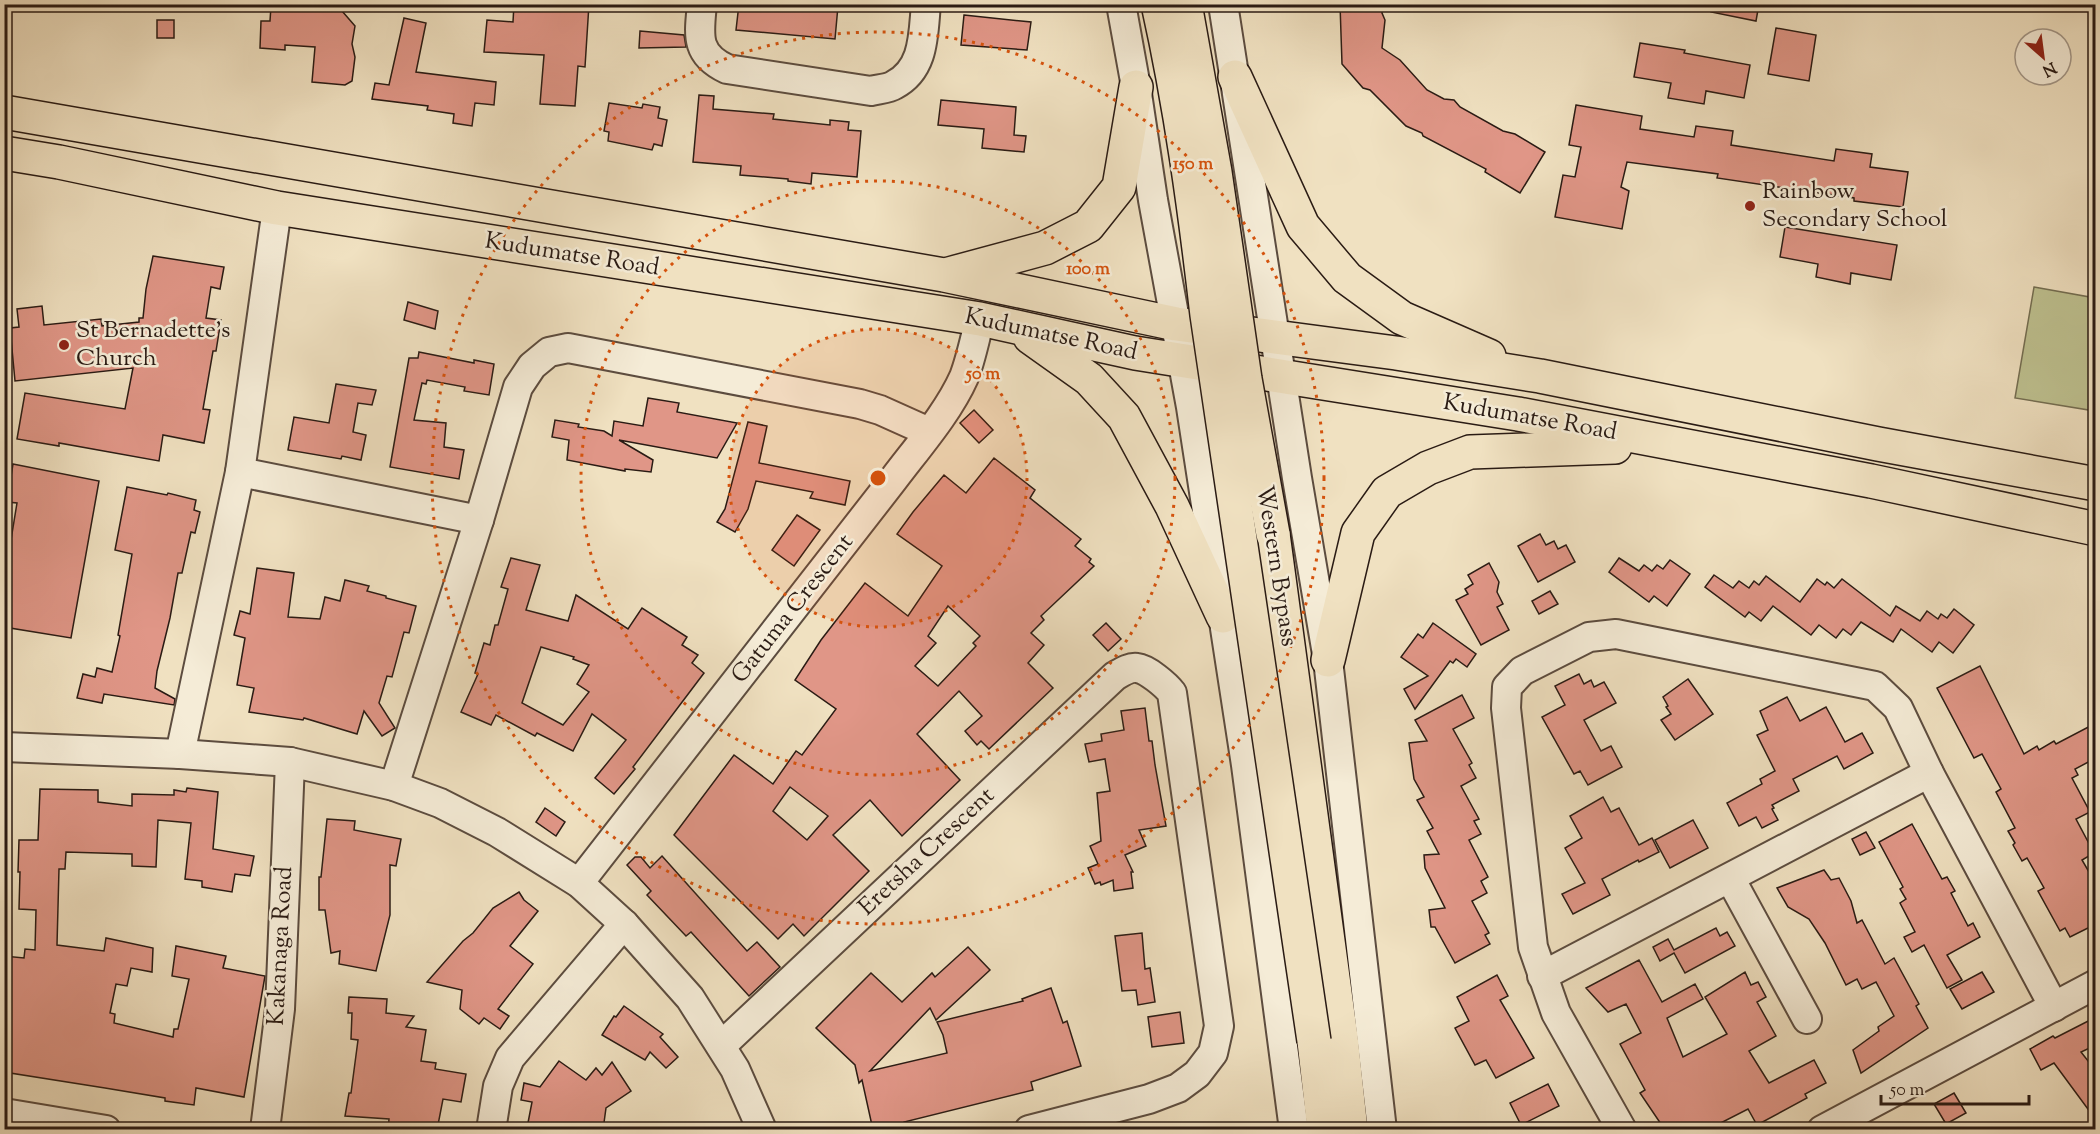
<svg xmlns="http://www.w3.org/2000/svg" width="2100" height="1134" font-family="'Sorts Mill Goudy',serif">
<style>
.green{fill:#bec190;stroke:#746e52;stroke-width:1.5}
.building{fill:#e09687;stroke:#2a1b14;stroke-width:1.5;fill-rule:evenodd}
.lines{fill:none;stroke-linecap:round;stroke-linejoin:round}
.minor-casing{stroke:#5c4c3f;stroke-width:32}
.major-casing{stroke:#2a1b14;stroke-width:36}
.highway-casing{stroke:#2a1b14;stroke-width:36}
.minor{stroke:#f5ecd7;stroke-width:28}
.major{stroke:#f0e1c1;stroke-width:33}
.highway{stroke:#f0e1c1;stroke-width:33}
.highway-bridge-casing{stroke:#2a1b14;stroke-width:36;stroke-linecap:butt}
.highway-bridge{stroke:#f0e1c1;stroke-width:33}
.ring{fill:none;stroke:#d5530d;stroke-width:3;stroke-dasharray:3 6}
.poi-dot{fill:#8f2418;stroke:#f5ecd7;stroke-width:2}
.labels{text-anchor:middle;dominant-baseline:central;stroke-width:5;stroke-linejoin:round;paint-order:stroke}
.poi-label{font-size:24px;fill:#2a1b14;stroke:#f5ecd7;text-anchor:start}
.street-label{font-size:24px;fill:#2a1b14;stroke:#f5ecd7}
.centre{fill:#d5530d;stroke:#f5ecd7;stroke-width:3}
.ring-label{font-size:18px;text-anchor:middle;font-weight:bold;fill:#d5530d;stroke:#f5ecd7;stroke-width:5;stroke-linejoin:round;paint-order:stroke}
</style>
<rect width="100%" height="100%" fill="#f0e1c1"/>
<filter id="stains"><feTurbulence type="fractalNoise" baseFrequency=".00333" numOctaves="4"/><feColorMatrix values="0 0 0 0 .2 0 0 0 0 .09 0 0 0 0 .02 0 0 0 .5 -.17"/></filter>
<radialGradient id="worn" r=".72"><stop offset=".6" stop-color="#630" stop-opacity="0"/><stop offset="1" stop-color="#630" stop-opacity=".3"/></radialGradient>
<polygon class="green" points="2034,287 2095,298 2095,411 2015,398"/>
<g class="building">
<polygon points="514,4 589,4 585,67 578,66 575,106 540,104 544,55 484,52 487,20 513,22"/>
<polygon points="739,4 838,6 835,39 736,30"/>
<polygon points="1340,4 1382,4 1382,13 1385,20 1382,48 1400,60 1427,90 1444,99 1454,100 1460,107 1503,131 1515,134 1545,152 1520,193 1485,172 1486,169 1423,136 1422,133 1406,126 1370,90 1363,88 1342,64"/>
<polygon points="1711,4 1759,4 1756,21 1711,12"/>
<polygon points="271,6 342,11 355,26 352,44 355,57 352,81 345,85 312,82 315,47 285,45 285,50 260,48 261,21 270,21"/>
<polygon points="964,15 1031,22 1027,50 961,45"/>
<polygon points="404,18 426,23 416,72 496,82 494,105 475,103 472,126 453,123 454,114 427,110 428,106 372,99 375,83 389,85"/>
<rect x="157" y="20" width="17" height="18"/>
<polygon points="1776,28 1816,35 1809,81 1768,74"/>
<polygon points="640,31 684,35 686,47 639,48"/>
<polygon points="1640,43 1685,50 1684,53 1750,65 1744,98 1706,91 1704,104 1668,98 1671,83 1634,77"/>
<polygon points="699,95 714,96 713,109 774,114 773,119 830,125 830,120 849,122 848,130 861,131 857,177 812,173 811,184 788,181 788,179 740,175 741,166 693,162"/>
<polygon points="941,100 1016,107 1014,135 1026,136 1024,152 982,148 984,129 938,125"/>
<polygon points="609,103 642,108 643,104 660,107 658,118 667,120 662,146 654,144 652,150 608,141 609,132 604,131"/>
<polygon points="1576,105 1642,116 1640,129 1694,137 1696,126 1733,131 1731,145 1834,161 1836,149 1872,154 1870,167 1908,172 1903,207 1854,201 1854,198 1717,178 1718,174 1627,162 1621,187 1629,191 1622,229 1555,217 1563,175 1575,177 1581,147 1569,145"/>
<polygon points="1785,227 1897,245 1891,280 1851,273 1850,284 1816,277 1818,264 1780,257"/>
<polygon points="153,256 224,267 220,289 211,287 206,318 221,320 216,351 213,351 203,409 210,410 204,443 163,435 159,461 59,443 59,446 17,439 25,393 125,409 133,368 15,381 10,328 19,327 17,309 42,306 44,325 101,319 102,326 139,322 139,318 143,318 146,289"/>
<polygon points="408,302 438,311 435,329 404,320"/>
<polygon points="419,352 474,363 474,360 494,364 489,395 464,391 465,387 427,380 426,384 422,383 414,420 446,423 444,447 464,450 459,479 390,467 409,358 418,358"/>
<polygon points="336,384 376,390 372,405 358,403 353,432 366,435 361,460 342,456 341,459 288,450 294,417 329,423"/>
<polygon points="648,398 679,403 677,412 737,423 717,458 619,440 653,460 651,472 625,469 625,471 567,460 569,440 552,437 555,420 579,424 578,427 604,431 612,436 614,421 643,426"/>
<polygon points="974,410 993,430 979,443 960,423"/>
<polygon points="748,422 767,426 759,463 850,481 845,505 810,498 813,492 756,481 748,509 735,532 717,522 725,509"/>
<path d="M994,458L1035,490L1030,498L1081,539L1075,546L1091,559L1089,562L1094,566L1041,616L1044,620L1031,633L1044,645L1028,663L1053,688L989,749L981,741L977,745L965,731L982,716L959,691L917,734L960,780L902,836L870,800L833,835L869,871L804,936L793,924L778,939L674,835L734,755L773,784L796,751L802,755L836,709L795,680L821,640L865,583L908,616L942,566L897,534L913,512L944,475L966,493ZM948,606L980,636L973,643L976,646L938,686L915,666L936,643L928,636ZM790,787L828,816L807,840L773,811Z"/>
<polygon points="13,464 99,481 71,638 4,627 4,558 8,558 17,503 7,502"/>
<polygon points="127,487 167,495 168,493 196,500 194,510 200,512 195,533 191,532 182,573 178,573 170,618 157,671 155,688 175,699 174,705 104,694 102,703 77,698 83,674 95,677 97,668 112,672 120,636 118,635 132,554 115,550"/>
<polygon points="797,515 820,530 794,566 772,550"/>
<polygon points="1540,534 1546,545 1554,541 1558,549 1566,545 1575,562 1538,582 1518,546"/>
<path d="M511,558L540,565L526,610L568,621L576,595L628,629L642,608L687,637L682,645L698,655L692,663L704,673L633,767L635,769L614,794L595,778L626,740L592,714L573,751L537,733L535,736L496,715L491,725L461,712L478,674L475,673L484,643L490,645L495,625H498L508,589L501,587ZM541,647L574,657L573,659L589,665L577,684L589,692L563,725L522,703Z"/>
<polygon points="1619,558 1639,571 1644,565 1652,571 1657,565 1663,569 1670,560 1690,574 1667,606 1654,596 1649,602 1609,572"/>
<polygon points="1489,563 1499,582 1497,592 1503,604 1497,607 1509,630 1481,645 1456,600 1468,594 1465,589 1473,584 1468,575"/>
<polygon points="257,568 294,573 288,617 320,619 325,597 340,601 345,580 369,586 367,591 386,596 386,598 416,606 409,633 404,632 392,677 387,676 379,703 395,728 382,736 364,711 357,734 304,718 303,720 249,712 254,688 237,685 245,638 234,635 240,611 250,614"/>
<polygon points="1714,575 1733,588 1739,581 1749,588 1754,581 1759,585 1766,576 1800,602 1817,579 1825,585 1827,582 1834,588 1842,579 1890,616 1896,606 1920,621 1927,611 1938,619 1941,614 1947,618 1954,609 1974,625 1953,653 1939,642 1932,652 1901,629 1893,642 1861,622 1851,635 1843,629 1836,638 1819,625 1811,635 1773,606 1761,621 1749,612 1745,617 1705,587"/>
<polygon points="1550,591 1558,604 1539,614 1532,601"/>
<polygon points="1106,623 1121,639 1108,651 1093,635"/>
<polygon points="1433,623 1476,654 1467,667 1456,659 1453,663 1450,661 1415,709 1404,689 1428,676 1401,657 1418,634 1423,638"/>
<polygon points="1980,666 2024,754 2037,746 2039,750 2054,741 2056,744 2096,723 2096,758 2075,769 2078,775 2072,778 2090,812 2076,819 2094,853 2082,860 2096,884 2096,924 2070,937 2065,928 2060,931 2038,891 2044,888 2027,858 2022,861 2013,845 2015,843 2008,831 2015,828 1996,792 2001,789 1982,754 1974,758 1937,688"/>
<polygon points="1579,674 1584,684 1591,680 1594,687 1604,682 1616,703 1584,720 1601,751 1611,746 1622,767 1588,785 1580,771 1574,774 1542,717 1565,705 1555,686"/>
<polygon points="1688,679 1713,714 1675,740 1661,720 1671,714 1666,707 1668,706 1663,697"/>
<polygon points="1462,695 1474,718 1453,729 1472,763 1469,765 1476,778 1461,786 1479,819 1474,821 1481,834 1469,840 1488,877 1481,881 1487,893 1472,901 1489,933 1485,935 1490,944 1455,963 1435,927 1431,927 1429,910 1445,908 1425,868 1424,855 1439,854 1427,831 1433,828 1417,800 1424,797 1414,779 1409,743 1427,741 1415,720"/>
<polygon points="1787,697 1800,721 1826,707 1845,742 1862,733 1873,753 1844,769 1837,756 1793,779 1799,791 1772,805 1774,808 1772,809 1778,820 1762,828 1756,817 1739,826 1727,803 1762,784 1760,779 1775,771 1757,735 1768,730 1760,711"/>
<polygon points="1145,708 1149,741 1152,741 1155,765 1166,826 1139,830 1146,846 1125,855 1133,872 1131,872 1133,888 1114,891 1113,880 1101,885 1100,882 1095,884 1088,868 1098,864 1090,846 1101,841 1097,793 1110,791 1105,759 1089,762 1085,744 1102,741 1101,734 1124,730 1121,711"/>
<polygon points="187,788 218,792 213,849 254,856 250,876 235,874 232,892 202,887 202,881 185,879 191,823 158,820 156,867 132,866 132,854 66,852 65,869 59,869 57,945 104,951 106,938 153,948 152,972 131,968 127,986 116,984 110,1013 115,1014 114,1023 173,1037 174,1029 178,1029 189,979 172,976 176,946 226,956 223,968 265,976 244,1097 196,1088 194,1105 165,1101 165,1098 105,1088 4,1072 4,956 24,958 25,949 35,950 36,910 19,909 20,872 18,872 19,840 38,840 40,789 98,790 98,802 132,806 132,794 174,795 174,790 186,792"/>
<polygon points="1603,797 1611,812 1619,808 1639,845 1652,838 1659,852 1639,862 1638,860 1602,879 1610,895 1573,914 1562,894 1585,883 1565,848 1582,838 1570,816"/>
<polygon points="545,808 565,822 556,836 536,822"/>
<polygon points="327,819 355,821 354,830 401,839 396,866 390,865 390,915 376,971 339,964 340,951 331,953 325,910 319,910 319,877 321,877"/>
<polygon points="1693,820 1708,848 1670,868 1655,840"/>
<polygon points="1912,824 1942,879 1947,877 1955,891 1951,893 1968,926 1973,923 1980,937 1947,955 1962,980 1947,988 1924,945 1912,952 1904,937 1915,932 1900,903 1906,899 1900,889 1903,887 1879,842"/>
<polygon points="1866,832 1875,848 1860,855 1852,839"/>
<polygon points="662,856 747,951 757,942 780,967 749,996 691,932 686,936 647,895 651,891 627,865 635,857 641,857 650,868"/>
<polygon points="1824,870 1831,880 1839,878 1851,901 1857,923 1862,920 1885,964 1894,958 1919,1004 1916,1006 1928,1028 1861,1073 1853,1050 1879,1031 1878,1027 1894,1016 1876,982 1862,989 1857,979 1846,985 1825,943 1809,919 1788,907 1777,888"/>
<polygon points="519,892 524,900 538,911 510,946 533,964 498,1009 509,1016 500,1029 484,1018 479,1024 460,1009 462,990 427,982 463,941 473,933 493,908"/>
<polygon points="1716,928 1720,936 1727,932 1735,946 1685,973 1674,953 1660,961 1653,947 1668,939 1674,950"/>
<polygon points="1142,933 1145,969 1150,968 1155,1002 1138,1005 1136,990 1122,991 1115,936"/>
<polygon points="968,947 990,970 936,1020 930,1008 870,1071 947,1053 943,1035 937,1022 1023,1001 1022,999 1051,988 1063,1023 1067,1021 1081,1066 1031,1082 1033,1090 904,1122 904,1125 884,1130 873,1130 862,1080 859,1083 855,1065 816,1028 871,973 902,1002 932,973 935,977"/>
<polygon points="1639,960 1662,1002 1695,984 1703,999 1667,1018 1683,1057 1727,1034 1705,997 1745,972 1751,985 1758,982 1766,997 1757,1002 1776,1036 1749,1051 1769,1083 1814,1060 1826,1083 1805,1094 1807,1098 1757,1125 1748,1109 1707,1130 1665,1130 1640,1093 1645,1090 1620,1044 1641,1033 1626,1004 1608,1012 1586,988"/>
<polygon points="1982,972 1994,992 1962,1009 1950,989"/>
<polygon points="1497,975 1508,996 1500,1000 1534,1058 1496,1078 1486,1060 1475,1065 1455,1028 1469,1021 1457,997"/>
<polygon points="349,997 387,999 386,1013 414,1016 406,1027 426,1030 421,1061 436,1063 435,1069 466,1074 461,1102 443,1099 437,1130 388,1130 389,1119 345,1116 349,1093 351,1093 358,1040 351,1039 352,1013 348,1013"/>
<polygon points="624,1006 663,1034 660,1037 678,1057 666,1068 650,1052 645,1060 602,1035 614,1016 616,1017"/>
<polygon points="1180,1012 1184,1043 1152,1047 1148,1017"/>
<polygon points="2096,1017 2096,1045 2081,1052 2096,1071 2096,1120 2054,1063 2041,1070 2030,1049 2053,1036 2055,1038"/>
<polygon points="559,1061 586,1080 596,1068 602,1075 612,1062 631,1091 606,1108 603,1130 581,1127 581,1130 538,1130 527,1128 532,1102 521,1100 524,1083 540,1087"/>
<polygon points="1548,1084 1559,1106 1521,1125 1510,1103"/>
<polygon points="1954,1093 1966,1113 1946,1124 1934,1104"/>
</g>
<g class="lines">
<defs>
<g id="minor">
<path d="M702,4C699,35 695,54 727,69L871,91C878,89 888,89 894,85C925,69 923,34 926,4"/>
<polyline points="1121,4 1136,87 1153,200 1191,407 1246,765 1294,1130"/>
<polyline points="1223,4 1297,478 1328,660 1382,1130"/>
<polyline points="240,472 479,520"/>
<polyline points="4,747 180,754 290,762 394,786 440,803 497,832 579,883 624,924 690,998 735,1069 762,1130"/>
<polyline points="180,754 240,472 277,208"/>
<polyline points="394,786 479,520 518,387 532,366 549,352 568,348 860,404 880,410 929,432"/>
<polyline points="1730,878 1807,1019"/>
<path d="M579,883L893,480C917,448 948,413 964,377C971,359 975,338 980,319"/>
<polyline points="1542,976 1929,773"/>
<path d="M721,1046L1115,676C1122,672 1129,667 1137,668C1147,669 1166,685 1172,693L1219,1026L1213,1053L1197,1074L1178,1088L1149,1099L1029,1130"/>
<polyline points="4,1113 106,1130"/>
<polyline points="265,1130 280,1009 290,762"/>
<polyline points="491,1130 498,1086 510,1058 624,924"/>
<polyline points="1622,1130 1556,1013 1533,947 1506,708 1507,687 1522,671 1589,637 1616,634 1875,686 1898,708 1929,773 2054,1007"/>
<polyline points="1822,1130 2096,984"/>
</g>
<g id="major">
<polyline points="1235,77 1303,226 1347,278 1402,318 1489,356"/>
<polyline points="4,112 944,275 1176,324 1396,353 1540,376 1878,444 2096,484"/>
<polyline points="4,153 59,162 277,208 980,319 1135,353 1518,414 1871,481 2096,529"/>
<polyline points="949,274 1045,248 1088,226 1119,187 1136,87"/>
<polyline points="1030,337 1089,379 1124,417 1172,506 1223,616"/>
<polyline points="1328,660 1358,533 1387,492 1428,468 1470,452 1615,447"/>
</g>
<g id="highway">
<polyline points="1273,534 1341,1037 1351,1130"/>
<polyline points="1314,1041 1324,1130"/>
</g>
</defs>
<use href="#minor" class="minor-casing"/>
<use href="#major" class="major-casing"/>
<use href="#highway" class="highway-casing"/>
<use href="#minor" class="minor"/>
<use href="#major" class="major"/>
<use href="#highway" class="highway"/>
<defs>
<g id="highway-bridge">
<path d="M1158,4C1181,107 1195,211 1207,315L1314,1041"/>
<polyline points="1185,4 1215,172 1245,379 1273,534"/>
</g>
</defs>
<use href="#highway-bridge" class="highway-bridge-casing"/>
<use href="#highway-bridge" class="highway-bridge"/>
</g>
<circle cx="878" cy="478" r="149" fill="#d5530d" fill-opacity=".12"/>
<g class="ring">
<circle cx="878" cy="478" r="149"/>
<circle cx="878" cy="478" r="297"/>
<circle cx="878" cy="478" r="446"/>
</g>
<g class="poi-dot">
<circle cx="1750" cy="206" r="6"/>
<circle cx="64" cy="345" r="6"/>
</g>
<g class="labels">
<g class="poi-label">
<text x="1762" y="192">Rainbow<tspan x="1762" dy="28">Secondary School</tspan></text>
<text x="76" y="331">St Bernadette's<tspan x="76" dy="28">Church</tspan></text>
</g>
<g class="street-label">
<text transform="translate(572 255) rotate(9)">Kudumatse Road</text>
<text transform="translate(1051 335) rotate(12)">Kudumatse Road</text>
<text transform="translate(1530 418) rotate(10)">Kudumatse Road</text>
<text transform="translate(1276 566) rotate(81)">Western Bypass</text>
<text transform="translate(793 609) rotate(-52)">Gatuma Crescent</text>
<text transform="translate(927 852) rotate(-43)">Eretsha Crescent</text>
<text transform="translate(281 946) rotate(-87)">Kakanaga Road</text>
</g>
</g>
<circle cx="878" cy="478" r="9" class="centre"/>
<g class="ring-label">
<text x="1193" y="169">150 m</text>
<text x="1088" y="274">100 m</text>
<text x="983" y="379">50 m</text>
</g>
<rect width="2100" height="1134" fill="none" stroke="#f0e1c1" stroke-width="24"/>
<rect x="6" y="6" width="2088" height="1122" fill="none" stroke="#2a1b14" stroke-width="3"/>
<rect x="12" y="12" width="2076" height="1110" fill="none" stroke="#2a1b14" stroke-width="1.5"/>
<g transform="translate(2043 57) rotate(152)"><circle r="28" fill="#f5ecd7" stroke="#a49889" stroke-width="1.5"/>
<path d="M0-4.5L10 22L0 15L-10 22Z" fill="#8f2418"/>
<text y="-9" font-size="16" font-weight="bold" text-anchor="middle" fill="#2a1b14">N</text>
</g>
<path d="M1881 1095v9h148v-9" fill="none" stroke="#2a1b14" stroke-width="3"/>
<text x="1890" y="1095" font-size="18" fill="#2a1b14" stroke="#f5ecd7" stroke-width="4.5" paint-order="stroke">50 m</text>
<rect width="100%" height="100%" filter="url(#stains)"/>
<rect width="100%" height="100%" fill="url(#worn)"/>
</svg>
